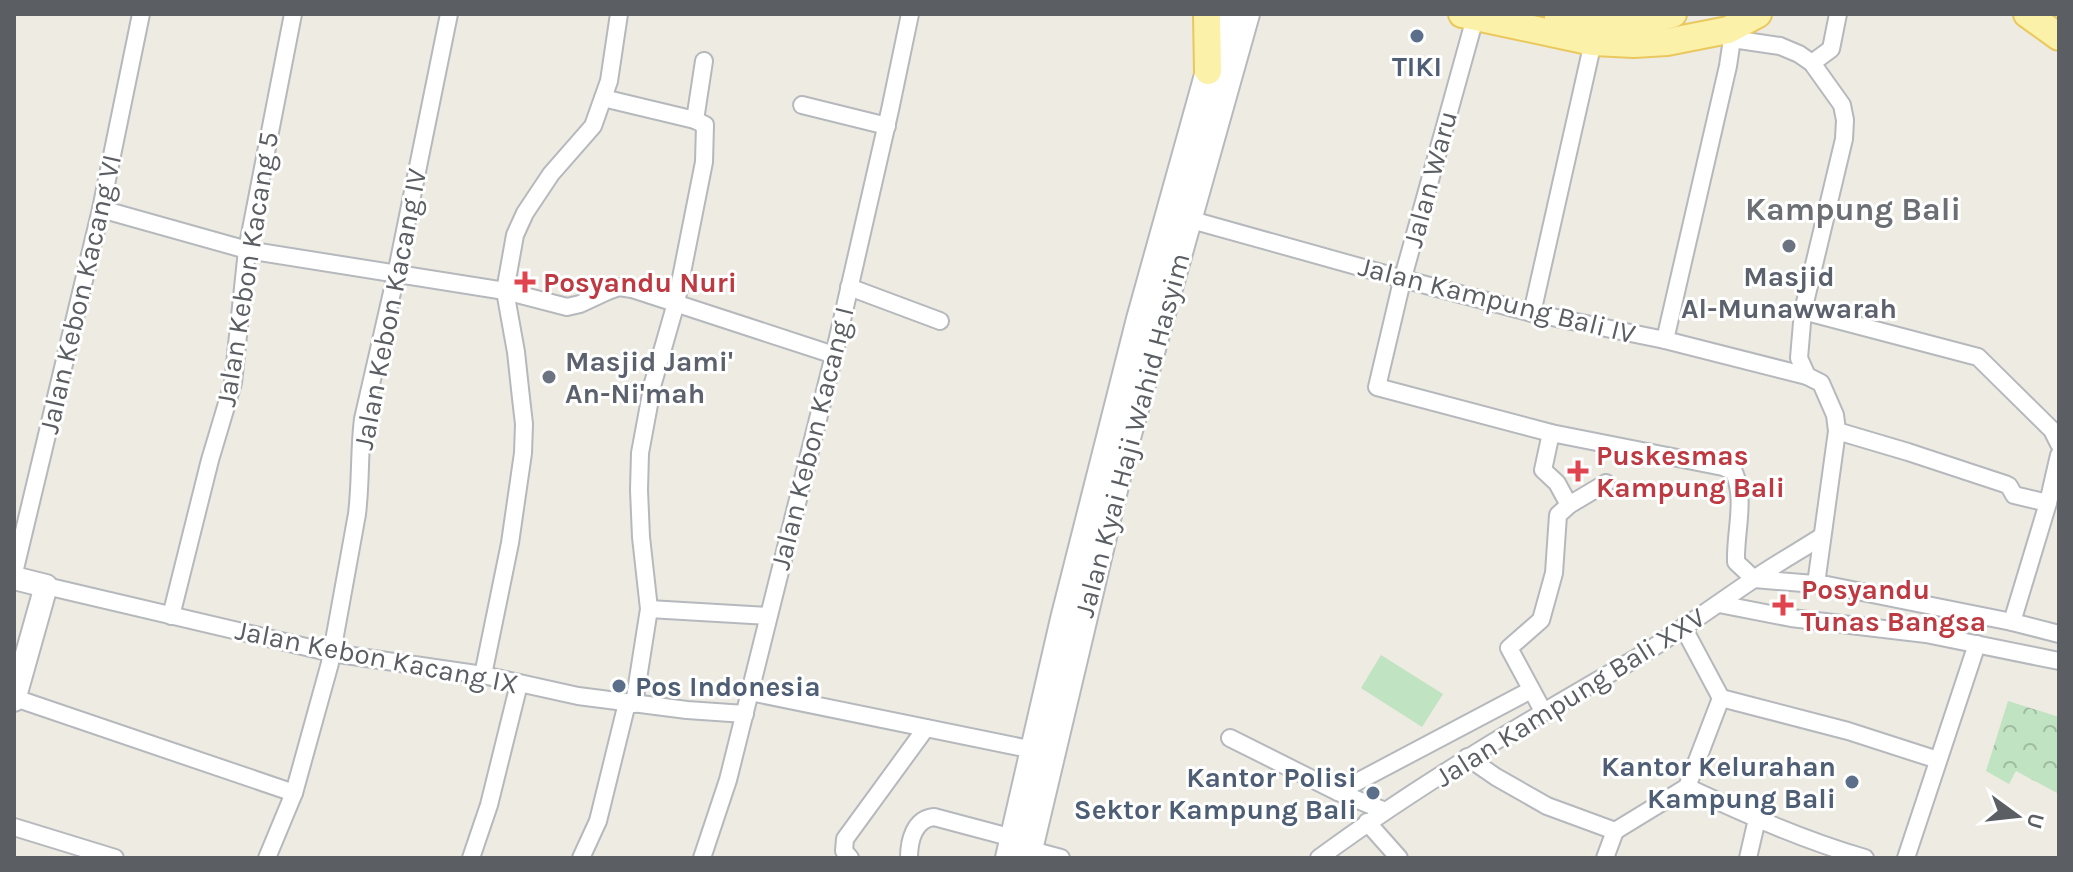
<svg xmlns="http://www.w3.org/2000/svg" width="2073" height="872" font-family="Karla,sans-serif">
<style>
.grass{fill:#c0e3c1}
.park{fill:url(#park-crowns)}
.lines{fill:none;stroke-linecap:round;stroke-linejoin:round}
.minor-casing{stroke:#b5b8bc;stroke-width:20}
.tertiary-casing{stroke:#b5b8bc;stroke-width:26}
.secondary-casing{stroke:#b6b9be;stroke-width:28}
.primary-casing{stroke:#eac85e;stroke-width:30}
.minor{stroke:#fff;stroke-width:16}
.tertiary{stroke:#fff;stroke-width:22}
.secondary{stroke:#fff;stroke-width:24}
.primary{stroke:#fbf1a9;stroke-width:26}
.service-dot{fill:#5c6f8a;stroke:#fff;stroke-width:3}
.worship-dot{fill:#6b7280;stroke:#fff;stroke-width:3}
.health-dot{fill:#e0444e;stroke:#fff;stroke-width:3}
.labels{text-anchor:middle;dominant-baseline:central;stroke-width:6;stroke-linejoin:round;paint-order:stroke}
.service-label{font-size:28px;font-weight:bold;fill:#4e5e75;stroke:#fff;text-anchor:end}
.street-label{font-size:28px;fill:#5b5e62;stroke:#fff}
.worship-label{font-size:28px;font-weight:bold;fill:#5b616d;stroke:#fff}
.health-label{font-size:28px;font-weight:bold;fill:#be3a42;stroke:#fff;text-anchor:start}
.quarter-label{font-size:32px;font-weight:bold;fill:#6c7074;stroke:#fff}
</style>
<defs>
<pattern id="park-crowns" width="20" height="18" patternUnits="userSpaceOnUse" patternTransform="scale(2)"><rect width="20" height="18" fill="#c0e3c1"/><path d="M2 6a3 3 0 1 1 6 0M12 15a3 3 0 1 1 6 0" fill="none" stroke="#9fbba0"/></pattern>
</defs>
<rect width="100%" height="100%" fill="#edebe2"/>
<polygon class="grass" points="1381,655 1443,694 1422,727 1361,688"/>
<polygon class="park" points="2008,701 2059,717 2059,794 2016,771 2009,784 1986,771"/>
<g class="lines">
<defs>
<g id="minor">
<path d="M1475,18L1402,281L1377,387L1551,433L1723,467L1734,472C1746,500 1735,532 1736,562L1754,579"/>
<polyline points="1732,39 1780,46 1799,54 1812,63 1842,105 1845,120 1844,139 1803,311 1799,358 1807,376 1821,383 1835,415 1837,431 1816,584"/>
<polyline points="1812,63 1831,49 1838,14"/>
<polyline points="603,98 695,120"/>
<polyline points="802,105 887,126"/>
<polyline points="101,209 247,250 505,291 567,307 580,304 608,291 619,287 632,289 834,355"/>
<polyline points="1188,219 1403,279 1532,313 1665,340 1807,376"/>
<polyline points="849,287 940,321"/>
<polyline points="1803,311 1978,357 2052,430 2059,444"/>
<polyline points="1532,313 1593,42"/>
<polyline points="1665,340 1728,66 1732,39 1728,30"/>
<polyline points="1837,431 1908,452 2005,484 2009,486 2014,495 2048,503"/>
<polyline points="1551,433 1543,470 1557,483 1569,505"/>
<polyline points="14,573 101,209 141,14"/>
<polyline points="1754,579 1827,585 2012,622 2059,634"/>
<polyline points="46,586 332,653 483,675 578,696 687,710 745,714"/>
<polyline points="1719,604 1791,618 1926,634 2059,661"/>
<polyline points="649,609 768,616"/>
<polyline points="171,616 210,460 233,383 247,250 293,14"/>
<polyline points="2012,622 2048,503 2059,455"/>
<polyline points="483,675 510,543 523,453 524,424 521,398 516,352 505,291 515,235 525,213 551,174 593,126 609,81 619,14"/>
<polyline points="750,692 1034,750"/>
<polyline points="15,698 294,793"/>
<polyline points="1721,698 1848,731 1938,760"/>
<polyline points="634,704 649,609 641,537 639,490 640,453 653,383 676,303 704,162 705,125 695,120 704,61"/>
<polyline points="1543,711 1509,648 1541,620 1554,573 1558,515 1569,505 1606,483"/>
<polyline points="1230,738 1338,792 1385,811"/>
<polyline points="1467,757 1496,777 1547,806 1615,831"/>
<path d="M1687,787C1745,814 1803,840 1865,858"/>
<polyline points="1338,792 1531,690"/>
<polyline points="1367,822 1399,858"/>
<polyline points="14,827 115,858"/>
<polyline points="1615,831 1687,787 1721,698 1683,627"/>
<polyline points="1020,847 1061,858"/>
<path d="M267,858L294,793L330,663L357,514C361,482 359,450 363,419L396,275L449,14"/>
<polyline points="471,858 489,805 519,684"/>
<polyline points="581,858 598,821 627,703"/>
<polyline points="702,858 728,780 834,355 890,110 910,14"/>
<polyline points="850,858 844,851 845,839 926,728"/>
<path d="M909,858C909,841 914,819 934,817L1013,838"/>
<path d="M1319,858C1417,786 1522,724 1628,663C1671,638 1712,607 1754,579C1776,564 1799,551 1821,537"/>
<polyline points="1605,858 1615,831"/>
<polyline points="1748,858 1757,819"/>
<polyline points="1906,858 1977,644"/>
</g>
<polyline id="tertiary" points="14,578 46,586 14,700"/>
<g id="secondary">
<polyline points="1008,858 1063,619 1139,319 1224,14"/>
<polyline points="1028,858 1124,452 1247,14"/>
</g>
<g id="primary">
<polyline points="1207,14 1208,71"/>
<polyline points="1462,14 1593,42 1634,44 1667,42 1728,30 1758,14"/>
<polyline points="2027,14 2059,37"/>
<polyline points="1558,17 1590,24 1646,21 1673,14"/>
</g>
</defs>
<use href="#minor" class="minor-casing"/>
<use href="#tertiary" class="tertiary-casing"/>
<use href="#secondary" class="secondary-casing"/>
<use href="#primary" class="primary-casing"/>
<use href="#minor" class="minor"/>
<use href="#tertiary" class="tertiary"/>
<use href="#secondary" class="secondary"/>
<use href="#primary" class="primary"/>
</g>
<g class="service-dot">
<circle cx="1417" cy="36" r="8"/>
<circle cx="619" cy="686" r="8"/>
<circle cx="1852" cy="782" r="8"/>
<circle cx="1373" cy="793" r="8"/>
</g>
<g class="worship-dot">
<circle cx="1789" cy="246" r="8"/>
<circle cx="549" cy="377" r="8"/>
</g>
<g class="health-dot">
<path d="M521 270h8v8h8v8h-8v8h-8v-8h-8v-8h8z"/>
<path d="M1574 459h8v8h8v8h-8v8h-8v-8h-8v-8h8z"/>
<path d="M1779 593h8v8h8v8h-8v8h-8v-8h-8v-8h8z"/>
</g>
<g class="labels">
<g class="service-label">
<text x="1417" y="66" text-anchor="middle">TIKI</text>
<text x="635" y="686" text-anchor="start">Pos Indonesia</text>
<text x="1836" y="766">Kantor Kelurahan<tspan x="1836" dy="32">Kampung Bali</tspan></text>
<text x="1357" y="777">Kantor Polisi<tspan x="1357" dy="32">Sektor Kampung Bali</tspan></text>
</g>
<g class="street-label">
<text transform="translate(1430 179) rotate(-75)">Jalan Waru</text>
<text transform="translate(247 269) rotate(-81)">Jalan Kebon Kacang 5</text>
<text transform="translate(80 294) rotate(-77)">Jalan Kebon Kacang VI</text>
<text transform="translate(1497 300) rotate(14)">Jalan Kampung Bali IV</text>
<text transform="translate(390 309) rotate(-79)">Jalan Kebon Kacang IV</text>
<text transform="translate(1132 435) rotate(-75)">Jalan Kyai Haji Wahid Hasyim</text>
<text transform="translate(812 438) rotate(-76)">Jalan Kebon Kacang I</text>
<text transform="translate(377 657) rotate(11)">Jalan Kebon Kacang IX</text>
<text transform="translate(1570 697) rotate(-32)">Jalan Kampung Bali XXV</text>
</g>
<g class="worship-label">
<text x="1789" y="276">Masjid<tspan x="1789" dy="32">Al-Munawwarah</tspan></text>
<text x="565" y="361" text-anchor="start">Masjid Jami'<tspan x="565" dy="32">An-Ni'mah</tspan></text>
</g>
<g class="health-label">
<text x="543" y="282">Posyandu Nuri</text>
<text x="1596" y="455">Puskesmas<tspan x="1596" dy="32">Kampung Bali</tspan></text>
<text x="1801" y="589">Posyandu<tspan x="1801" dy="32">Tunas Bangsa</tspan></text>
</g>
<g class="quarter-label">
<text x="1853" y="209">Kampung Bali</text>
</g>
</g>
<rect width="2073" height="872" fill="none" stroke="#5b5e62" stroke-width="32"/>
<g transform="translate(2017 816) rotate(105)" stroke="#ffffff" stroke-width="6" paint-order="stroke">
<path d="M0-6L14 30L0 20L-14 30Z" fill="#5b5e62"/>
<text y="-12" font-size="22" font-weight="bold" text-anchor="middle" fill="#5b5e62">U</text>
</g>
</svg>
